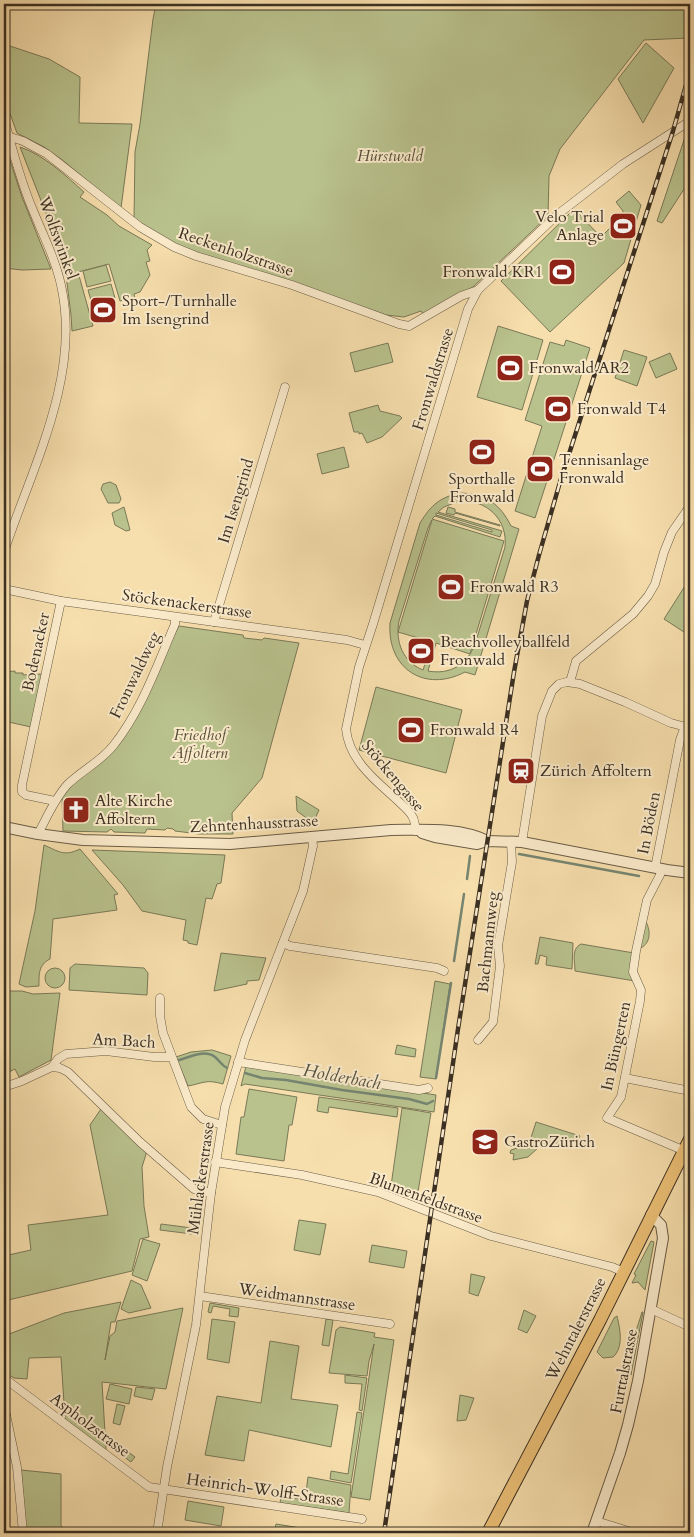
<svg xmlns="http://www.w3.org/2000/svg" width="694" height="1537" font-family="Cardo,serif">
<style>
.green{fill:#b9c28d;stroke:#7a7958;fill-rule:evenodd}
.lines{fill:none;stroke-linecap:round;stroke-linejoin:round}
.stream{stroke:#768571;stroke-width:2.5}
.minor-casing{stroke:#6a5c46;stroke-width:9}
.tertiary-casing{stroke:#6a5c46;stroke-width:12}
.primary-casing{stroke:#3b3023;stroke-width:14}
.minor{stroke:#faeaca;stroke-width:8}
.tertiary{stroke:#faeaca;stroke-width:10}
.primary{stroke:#ecc076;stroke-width:12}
.rail-casing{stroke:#3b3023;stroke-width:4.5}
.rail{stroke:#faeaca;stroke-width:2.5;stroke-dasharray:8;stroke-linecap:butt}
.labels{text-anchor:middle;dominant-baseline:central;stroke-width:4;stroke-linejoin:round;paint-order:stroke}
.park-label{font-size:16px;font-style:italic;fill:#544d38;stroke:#faeaca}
.poi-label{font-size:16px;fill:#3b3023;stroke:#faeaca;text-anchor:start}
.street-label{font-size:16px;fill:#3b3023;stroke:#faeaca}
.water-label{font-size:18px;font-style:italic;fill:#545344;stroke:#faeaca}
</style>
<rect width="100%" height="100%" fill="#f7dfad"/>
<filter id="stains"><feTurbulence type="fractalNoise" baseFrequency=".004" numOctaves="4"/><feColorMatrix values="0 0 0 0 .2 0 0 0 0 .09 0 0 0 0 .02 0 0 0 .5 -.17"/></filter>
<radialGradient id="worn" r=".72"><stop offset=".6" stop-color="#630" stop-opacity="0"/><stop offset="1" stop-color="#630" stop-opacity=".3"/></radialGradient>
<g class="green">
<polygon points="156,4 690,4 690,33 689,38 644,40 560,149 549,176 548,216 473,287 423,314 421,311 404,317 386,315 288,281 215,260 175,245 159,236 134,219 135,152 140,124 153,19"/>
<polygon points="646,43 674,68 643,123 618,79"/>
<polygon points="4,44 49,59 80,77 79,123 132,124 121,208 61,159 44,147 17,133 9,111 4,89"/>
<polygon points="690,126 690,180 662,223 657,221 688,128"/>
<path d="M20,147C44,155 65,175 84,192L80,197L107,215L119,226L152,245L147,250L150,261L146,262L150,275L140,292L134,294L135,298L120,301L109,264L78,272L93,326L72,331L71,315L64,259Z"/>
<polygon points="6,148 22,197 51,269 22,270 4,268 4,149"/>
<polygon points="629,191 641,205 624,263 550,332 501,281 574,209 601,237 623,215 623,211 616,202"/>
<polygon points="106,265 111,281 87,287 83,271"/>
<polygon points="111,284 115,298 92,304 88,290"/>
<polygon points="498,326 543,340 522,410 477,397"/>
<polygon points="566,340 590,348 535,518 515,511 542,426 525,420 550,342 564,346"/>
<polygon points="388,343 393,362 355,372 350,353"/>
<polygon points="624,350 647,357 637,386 615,378"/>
<polygon points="670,353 677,369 656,378 649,362"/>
<polygon points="378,405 380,411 400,416 402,418 382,437 367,443 362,433 359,434 359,432 354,432 349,413"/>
<polygon points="344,447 349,467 322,474 317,454"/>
<polygon points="110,482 116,485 121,499 119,503 108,503 101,489 103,484"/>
<path d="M462,493C487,495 500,504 511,526L519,529L475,675L465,672C425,693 387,669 390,623L420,523C431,505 441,496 462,493ZM459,501C486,499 508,519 505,547L475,644C467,665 450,675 428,671L436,643L470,654L504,541L432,519L435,516L500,537L502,531L438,512L444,507ZM436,513L492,530V532L436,515ZM432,520L398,632L432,642L423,670C403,662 395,642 399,621L428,528Z"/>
<polygon points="124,507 130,530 126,531 115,525 112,513"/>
<polygon points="448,507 455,509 455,512 500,525 500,526 455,513 454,515 446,513"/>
<polygon points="690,578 690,636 664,619"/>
<polygon points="179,626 243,635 244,638 262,640 264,638 299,643 262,778 232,813 233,834 199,834 175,831 173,829 167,828 165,830 147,829 145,833 114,832 111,829 107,832 63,831 62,796 71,785 108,756"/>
<polygon points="416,639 430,644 425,663 411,659 409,655 413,641"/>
<polygon points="15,671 15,673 23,673 23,675 42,674 31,727 4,721 4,672"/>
<polygon points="376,687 462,710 446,773 359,750"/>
<polygon points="296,796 319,810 313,823 297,811"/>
<path d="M44,845C58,851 64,857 80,849L118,894L114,895L117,910L53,919L50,959C38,965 39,975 39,986L26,987L19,984L35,911Z"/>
<polygon points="92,850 225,855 221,883 217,884 212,899 206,898 197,945 188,943 188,941 183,940 186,920 142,911 123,885"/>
<path d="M646,922C651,931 651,945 638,949Z"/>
<polygon points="540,937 573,943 572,969 546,965 547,957 540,955 538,964 535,964"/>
<path d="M581,944L634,953L635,981L575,971C575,961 571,949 581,944Z"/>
<polygon points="221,953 266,958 259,980 247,981 247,984 214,991"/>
<polygon points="75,964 144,968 148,973 147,995 69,990 70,968"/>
<circle cx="55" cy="978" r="10"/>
<polygon points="435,981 450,984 436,1079 420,1077"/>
<polygon points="4,991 22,991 33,994 60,993 51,1060 19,1077 15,1069 5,1074 9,1081 4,1082"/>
<polygon points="397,1045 416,1049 415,1057 395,1054"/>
<path d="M212,1050L231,1056L223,1084C206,1079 204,1083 188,1086L176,1057L191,1052Z"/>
<polygon points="246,1066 436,1095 434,1112 245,1084 241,1086"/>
<polygon points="249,1089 297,1097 292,1125 289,1125 284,1161 236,1154 241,1117 244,1117"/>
<polygon points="319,1097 398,1108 397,1117 329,1107 328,1113 317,1111"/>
<polygon points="402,1108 431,1113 417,1198 391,1186"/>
<polygon points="101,1109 147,1151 142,1167 144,1206 149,1237 140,1239 132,1271 4,1301 4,1256 31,1250 28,1225 108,1215 90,1125"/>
<polygon points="536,1122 580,1136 579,1138 539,1147 528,1157 513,1160 514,1154 510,1153 511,1150 529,1144"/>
<polygon points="299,1220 326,1224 320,1255 294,1250"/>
<polygon points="161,1224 192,1228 192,1234 160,1230"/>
<polygon points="143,1239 160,1244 147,1281 132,1275"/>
<polygon points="651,1241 654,1242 645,1290 638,1282 632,1283 636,1275 634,1274"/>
<polygon points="372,1245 407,1251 404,1268 369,1262"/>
<polygon points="471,1274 485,1277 478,1296 469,1293"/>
<polygon points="131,1280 141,1285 151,1308 129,1313 121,1309"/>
<polygon points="121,1302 115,1322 111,1322 105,1360 110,1336 115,1332 117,1321 183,1308 166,1389 102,1382 106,1450 65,1419 61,1357 29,1358 27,1379 14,1378 4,1372 4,1336 64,1313"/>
<polygon points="210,1303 239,1308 238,1317 229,1316 230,1309 213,1306 211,1313 208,1312"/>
<polygon points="524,1310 536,1316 527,1333 518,1329"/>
<path d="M642,1312H643L631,1375C626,1353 636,1333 642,1312Z"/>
<path d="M617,1316C620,1329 624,1347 613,1357L603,1358L597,1352L614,1318Z"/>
<polygon points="212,1319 235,1322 229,1363 207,1359"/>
<polygon points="326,1319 333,1320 329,1346 322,1345"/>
<polygon points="340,1327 375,1333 374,1337 394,1340 370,1500 351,1497 374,1344 369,1361 367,1376 329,1373 336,1330"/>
<polygon points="270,1341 299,1346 291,1399 338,1405 331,1447 249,1430 244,1461 205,1455 217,1396 261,1403"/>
<polygon points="345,1375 367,1378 362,1411 359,1410 362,1384 345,1383"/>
<polygon points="110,1384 132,1389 129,1404 106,1399"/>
<polygon points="136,1387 155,1389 152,1400 134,1396"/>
<polygon points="460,1395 474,1398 466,1420 457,1421"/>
<polygon points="117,1404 125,1406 120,1425 113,1423"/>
<polygon points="357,1412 362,1413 351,1483 330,1479 331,1471 348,1474"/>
<polygon points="123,1448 135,1457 131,1462 119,1453"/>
<polygon points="21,1470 61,1474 61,1526 65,1529 64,1533 26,1533"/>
<polygon points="308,1477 351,1485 349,1513 280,1503 281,1496 305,1500"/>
<polygon points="188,1501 224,1507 221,1526 185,1520"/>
<polygon points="276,1524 307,1529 307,1533 274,1533"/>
</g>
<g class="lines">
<g class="stream">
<polyline points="519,854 639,876"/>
<polyline points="467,879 470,856"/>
<polyline points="454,961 464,894"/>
<path d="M179,1060C190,1057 205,1049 215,1057C220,1061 221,1065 227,1068"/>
<polyline points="245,1073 262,1078 286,1080 342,1090 409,1099 427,1104 433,1101"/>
<polyline points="436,1078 451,983"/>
</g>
<defs>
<g id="minor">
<path d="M4,118C12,149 20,179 32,208C43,235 57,262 62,290C80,379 31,470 4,552"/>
<polyline points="4,135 23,141 47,154 140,227 174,247 196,256 292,285 399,324 409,326 461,296 478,290"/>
<polyline points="4,589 61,601 347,640 365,645"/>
<polyline points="214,622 285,387"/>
<polyline points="570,682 576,661 633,614 648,596 655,584 664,552 672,532 690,506"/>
<polyline points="55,801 26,795 22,792 22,785 61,601"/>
<path d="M416,831C415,826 415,820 412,816C409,810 402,805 396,799C375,780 349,760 346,729L359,667L373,624L468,309L478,290L557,215L623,164L690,121"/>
<path d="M38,834C47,817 54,800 67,785C81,771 100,762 113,746C142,710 157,665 175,624V617"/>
<polyline points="522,842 542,716 552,691 559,684 567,682 580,684 625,702 671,723 690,728"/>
<polyline points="655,868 680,740 685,726"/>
<polyline points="661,869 660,875 647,900 636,951 633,972 641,990 640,1001 621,1097 607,1118 685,1151"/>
<polyline points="283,943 290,946 437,968 444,971"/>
<polyline points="160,998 160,1016 163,1033 191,1107 203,1119 222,1125"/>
<polyline points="478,1040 493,1022 500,966 498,946 512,862 511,842"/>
<polyline points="238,1062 419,1090 428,1088"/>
<polyline points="52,1067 58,1059 66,1054 106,1051 154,1057 171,1057"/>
<polyline points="625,1078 690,1091"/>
<polyline points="4,1087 22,1081 52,1067 60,1068 68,1072 140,1142 194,1189 211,1193"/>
<polyline points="215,1162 302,1175 378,1192 491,1236 612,1267 624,1272"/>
<polyline points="200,1296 390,1324"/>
<polyline points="651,1309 690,1327"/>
<polyline points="4,1378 149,1487 362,1519"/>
<polyline points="4,1405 17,1467 23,1533"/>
<polyline points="596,1521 635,1533"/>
<polyline points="157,1533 167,1467 196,1325 211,1193 225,1107 245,1040 303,891 313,846 312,837"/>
</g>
<g id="tertiary">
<path d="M4,827L38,834L83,840L230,844L391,830C421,830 460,827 487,841"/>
<polyline points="422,833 435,837 477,844 487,841 522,842 667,870 690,873"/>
<polyline points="592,1533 620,1453 628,1425 638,1381 663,1238 661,1225 651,1215"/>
</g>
<polyline id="primary" points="488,1533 600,1320 690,1139"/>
</defs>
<use href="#minor" class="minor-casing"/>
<use href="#tertiary" class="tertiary-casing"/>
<use href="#primary" class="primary-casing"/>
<use href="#minor" class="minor"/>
<use href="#tertiary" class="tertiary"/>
<use href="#primary" class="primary"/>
<defs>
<polyline id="rail" points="384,1533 458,1029 514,672 527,601 539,555 560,482 673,131 690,71"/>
</defs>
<use href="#rail" class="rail-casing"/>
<use href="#rail" class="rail"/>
</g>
<defs>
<symbol id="stadium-square" viewBox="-11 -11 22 22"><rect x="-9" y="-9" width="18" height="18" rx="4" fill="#8f2418" stroke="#faeaca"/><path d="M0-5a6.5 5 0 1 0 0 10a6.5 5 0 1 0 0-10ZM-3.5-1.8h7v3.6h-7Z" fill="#fff"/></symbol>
<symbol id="station-square" viewBox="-11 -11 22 22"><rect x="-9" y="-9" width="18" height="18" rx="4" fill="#8f2418" stroke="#faeaca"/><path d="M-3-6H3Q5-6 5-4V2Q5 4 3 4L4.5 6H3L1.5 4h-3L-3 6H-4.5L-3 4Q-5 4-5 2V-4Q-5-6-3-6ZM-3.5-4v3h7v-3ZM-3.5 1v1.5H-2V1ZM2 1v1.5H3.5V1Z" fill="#fff"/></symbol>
<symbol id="church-square" viewBox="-11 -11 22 22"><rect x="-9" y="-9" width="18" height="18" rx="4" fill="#8f2418" stroke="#faeaca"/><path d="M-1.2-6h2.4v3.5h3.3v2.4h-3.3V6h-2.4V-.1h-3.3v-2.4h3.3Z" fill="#fff"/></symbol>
<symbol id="university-square" viewBox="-11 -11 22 22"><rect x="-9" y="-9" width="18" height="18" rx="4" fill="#8f2418" stroke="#faeaca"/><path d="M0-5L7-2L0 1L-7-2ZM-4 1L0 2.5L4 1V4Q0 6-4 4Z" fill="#fff"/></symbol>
</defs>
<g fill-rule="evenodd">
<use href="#stadium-square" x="607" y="210" width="32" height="32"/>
<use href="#stadium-square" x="546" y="256" width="32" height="32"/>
<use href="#stadium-square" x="87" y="294" width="32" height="32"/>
<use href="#stadium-square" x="494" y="352" width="32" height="32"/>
<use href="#stadium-square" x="542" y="393" width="32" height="32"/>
<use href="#stadium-square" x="466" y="436" width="32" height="32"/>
<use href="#stadium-square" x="524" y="453" width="32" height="32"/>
<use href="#stadium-square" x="435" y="571" width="32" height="32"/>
<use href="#stadium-square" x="405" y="635" width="32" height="32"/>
<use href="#stadium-square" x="395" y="714" width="32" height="32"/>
<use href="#station-square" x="505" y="755" width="32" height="32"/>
<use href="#church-square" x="60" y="794" width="32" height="32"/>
<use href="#university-square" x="469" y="1126" width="32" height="32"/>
</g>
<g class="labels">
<g class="park-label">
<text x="390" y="156">Hürstwald</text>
<text x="200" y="735">Friedhof<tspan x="200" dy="18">Affoltern</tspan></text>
</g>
<g class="poi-label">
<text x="604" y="217" text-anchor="end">Velo Trial<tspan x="604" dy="18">Anlage</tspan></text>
<text x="543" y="272" text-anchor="end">Fronwald KR1</text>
<text x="122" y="301">Sport-/Turnhalle<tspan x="122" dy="18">Im Isengrind</tspan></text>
<text x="529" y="368">Fronwald AR2</text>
<text x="577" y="409">Fronwald T4</text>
<text x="559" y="460">Tennisanlage<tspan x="559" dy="18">Fronwald</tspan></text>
<text x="482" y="479" text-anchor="middle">Sporthalle<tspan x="482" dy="18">Fronwald</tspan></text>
<text x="470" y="587">Fronwald R3</text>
<text x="440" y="642">Beachvolleyballfeld<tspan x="440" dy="18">Fronwald</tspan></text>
<text x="430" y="730">Fronwald R4</text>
<text x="540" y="771">Zürich Affoltern</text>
<text x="95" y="801">Alte Kirche<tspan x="95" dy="18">Affoltern</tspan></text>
<text x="504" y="1142">GastroZürich</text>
</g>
<g class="street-label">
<text transform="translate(58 238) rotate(70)">Wolfswinkel</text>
<text transform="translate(236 252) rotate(19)">Reckenholzstrasse</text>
<text transform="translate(433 379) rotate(-73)">Fronwaldstrasse</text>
<text transform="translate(236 501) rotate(-73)">Im Isengrind</text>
<text transform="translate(187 604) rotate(8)">Stöckenackerstrasse</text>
<text transform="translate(36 652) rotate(-78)">Bodenacker</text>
<text transform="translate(135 675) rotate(-64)">Fronwaldweg</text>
<text transform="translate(393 776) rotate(50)">Stöckengasse</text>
<text transform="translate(649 823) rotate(-79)">In Böden</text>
<text transform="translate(254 824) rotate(-3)">Zehntenhausstrasse</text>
<text transform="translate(488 942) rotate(-84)">Bachmannweg</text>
<text transform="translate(124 1041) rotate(3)">Am Bach</text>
<text transform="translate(616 1046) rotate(-78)">In Büngerten</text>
<text transform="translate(201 1178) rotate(-82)">Mühlackerstrasse</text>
<text transform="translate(426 1198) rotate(20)">Blumenfeldstrasse</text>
<text transform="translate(297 1297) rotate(8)">Weidmannstrasse</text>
<text transform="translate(576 1329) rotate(-63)">Wehntalerstrasse</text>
<text transform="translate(624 1371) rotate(-79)">Furttalstrasse</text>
<text transform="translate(90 1425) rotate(37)">Aspholzstrasse</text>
<text transform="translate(265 1490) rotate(8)">Heinrich-Wolff-Strasse</text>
</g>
<g class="water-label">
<text transform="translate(342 1077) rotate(10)">Holderbach</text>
</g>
</g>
<rect width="694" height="1537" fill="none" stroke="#f7dfad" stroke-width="20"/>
<rect x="5" y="5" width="684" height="1527" fill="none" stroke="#3b3023" stroke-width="2.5"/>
<rect x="10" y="10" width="674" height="1517" fill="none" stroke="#3b3023"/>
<rect width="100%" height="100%" filter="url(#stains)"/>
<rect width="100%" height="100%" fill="url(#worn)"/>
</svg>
